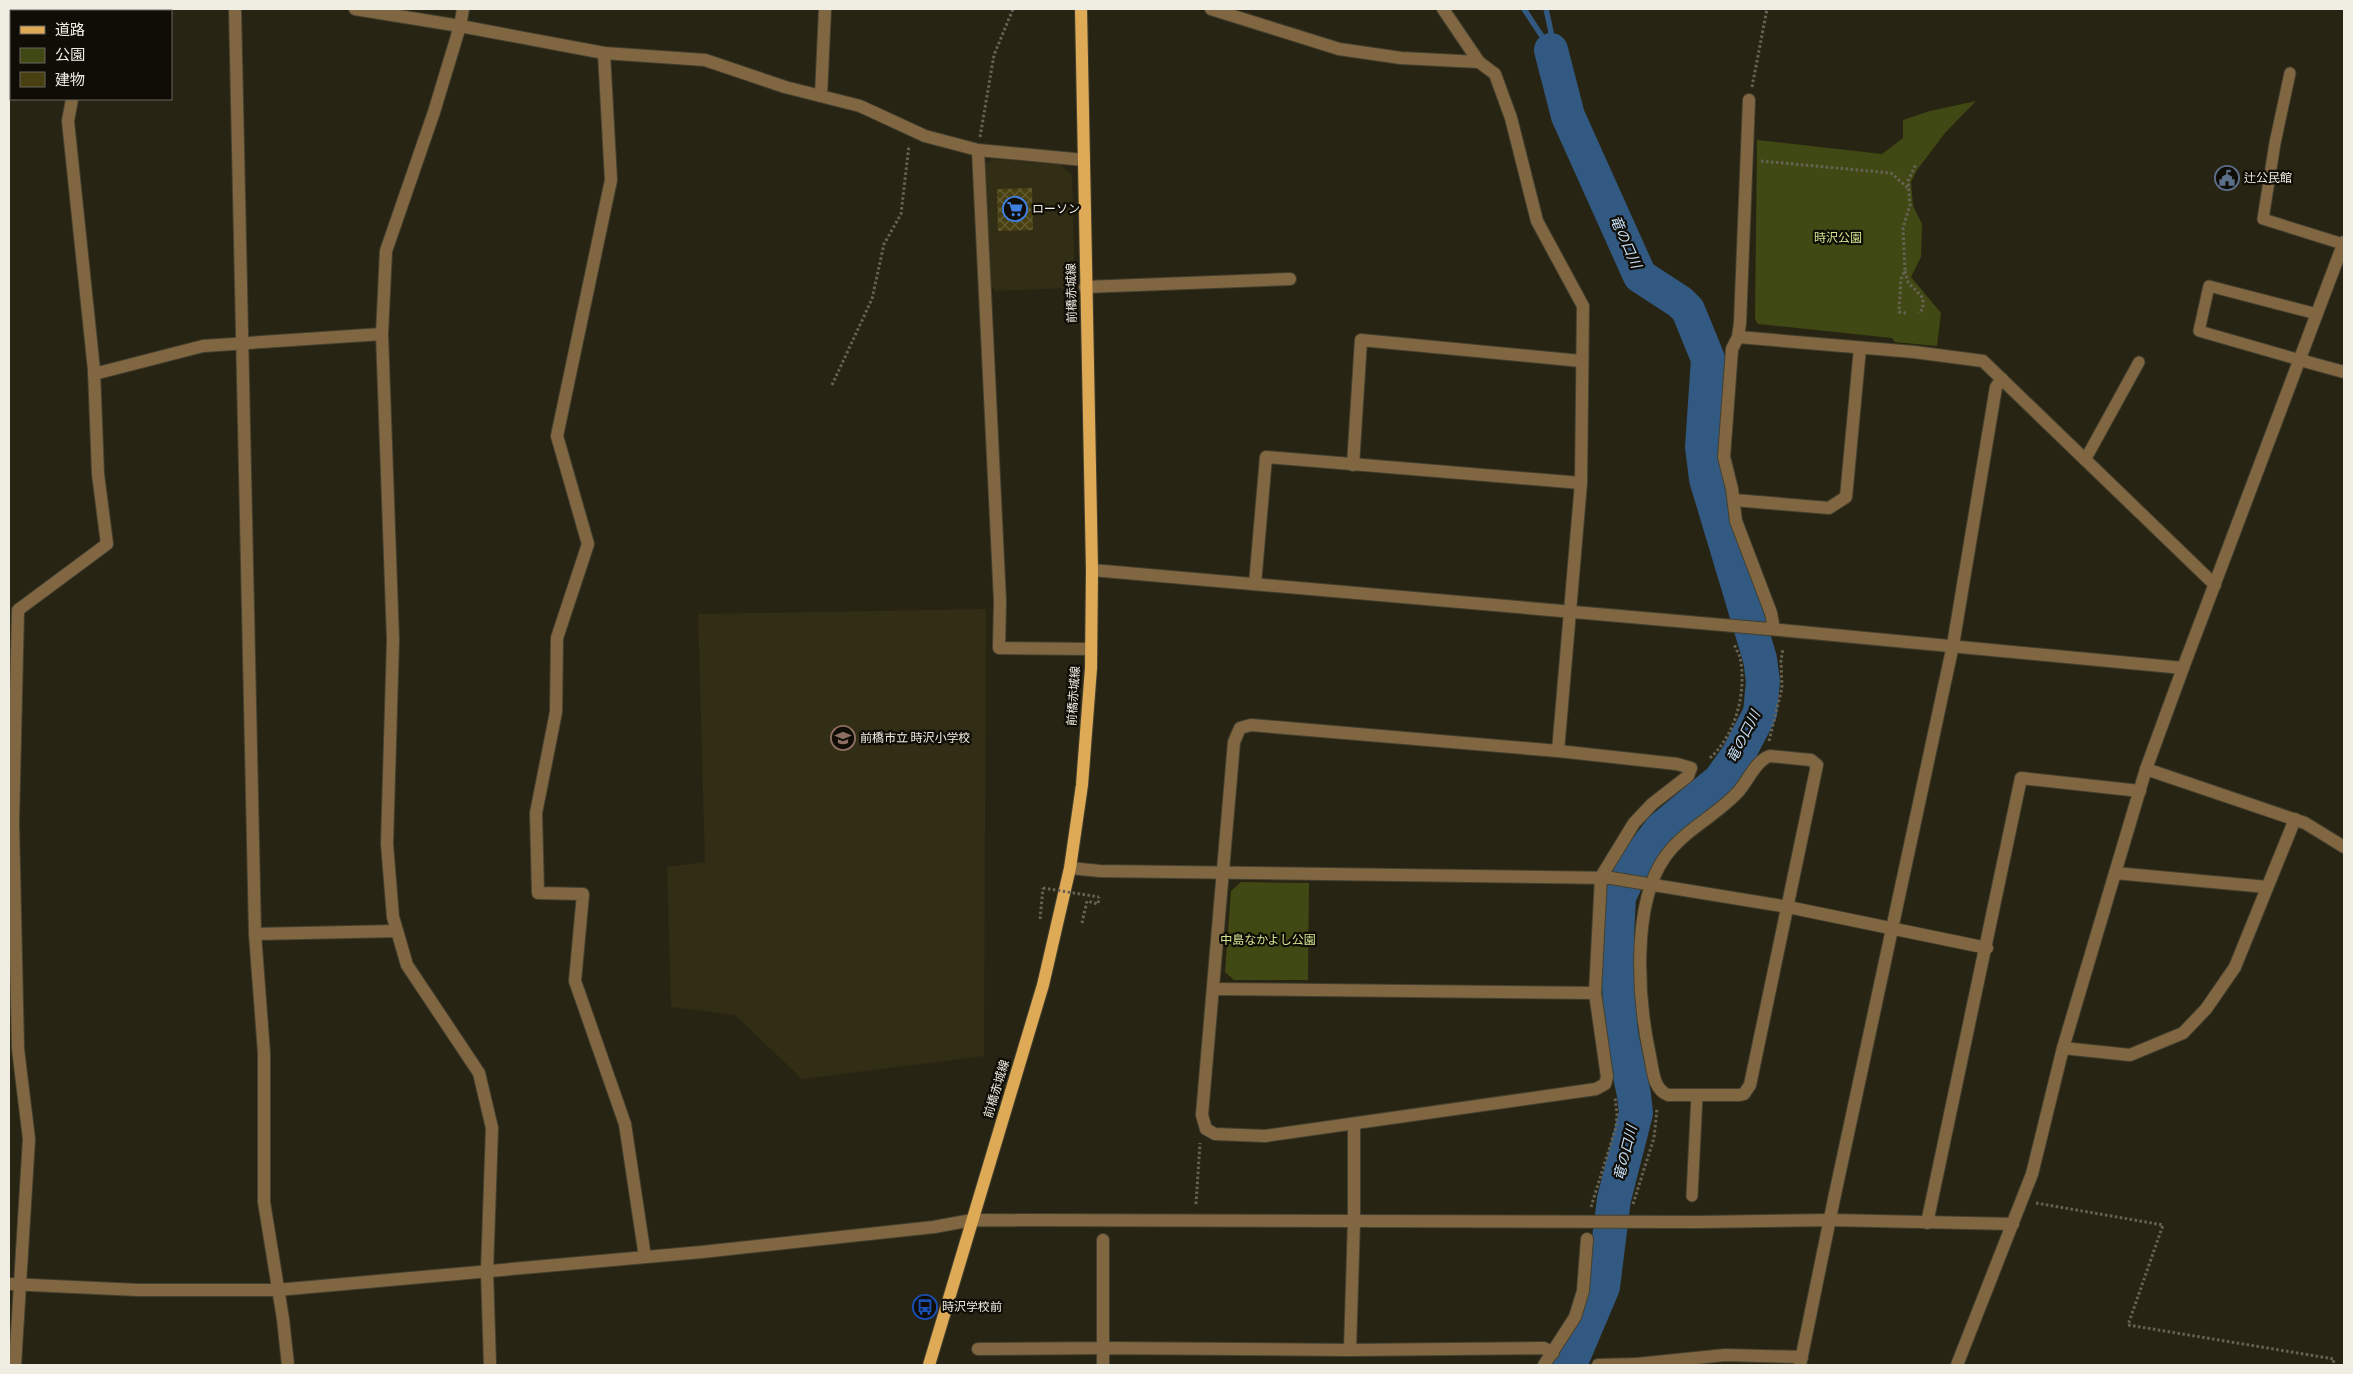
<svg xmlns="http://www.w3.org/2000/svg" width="2353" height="1374" font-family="'Source Sans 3','Noto Sans JP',sans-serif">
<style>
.built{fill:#322d15}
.green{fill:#404813}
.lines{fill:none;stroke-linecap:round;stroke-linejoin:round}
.stream{stroke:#315981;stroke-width:5.5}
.river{stroke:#315981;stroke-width:34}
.building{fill:url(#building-cross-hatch)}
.service-casing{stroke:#444030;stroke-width:13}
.minor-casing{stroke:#444030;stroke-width:14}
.tertiary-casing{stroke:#444030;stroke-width:14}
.primary-casing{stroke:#444030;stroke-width:14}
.path{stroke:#676354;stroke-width:3;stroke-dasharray:2.5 2.5;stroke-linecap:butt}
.service{stroke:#816741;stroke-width:11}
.minor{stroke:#816741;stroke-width:12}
.tertiary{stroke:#816741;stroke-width:12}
.primary{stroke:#dfaa56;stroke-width:12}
.path-bridge{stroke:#676354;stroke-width:3;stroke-dasharray:2.5 2.5;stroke-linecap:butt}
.labels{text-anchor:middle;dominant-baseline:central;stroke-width:4.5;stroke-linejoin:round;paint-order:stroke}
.poi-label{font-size:12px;fill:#f0eee3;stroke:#0f0d06;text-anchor:start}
.park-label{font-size:12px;fill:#d5e691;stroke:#0f0d06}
.street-label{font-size:12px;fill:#f0eee3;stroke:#0f0d06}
.water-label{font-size:14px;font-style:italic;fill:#c7e0f9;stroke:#0f0d06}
</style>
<defs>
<pattern id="building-cross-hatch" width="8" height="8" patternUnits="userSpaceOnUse" patternTransform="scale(1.25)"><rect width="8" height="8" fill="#494012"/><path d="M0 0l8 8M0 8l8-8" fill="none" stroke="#645c34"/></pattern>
</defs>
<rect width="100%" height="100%" fill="#282413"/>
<g class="built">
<polygon points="992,159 1061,165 1072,175 1075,284 1069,288 996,291 989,284 985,165"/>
<polygon points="986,609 984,1056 802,1079 735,1015 671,1007 667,867 705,862 698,614"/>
</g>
<g class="green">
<polygon points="1976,101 1945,133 1917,170 1911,182 1913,206 1922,224 1921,257 1911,277 1941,313 1937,346 1895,342 1892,338 1758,324 1755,319 1757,140 1882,154 1903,138 1903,120 1930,111"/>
<polygon points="1241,882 1309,883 1308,980 1234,980 1225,972 1231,891"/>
</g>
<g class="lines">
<g class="stream">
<polyline points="1524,9 1551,50"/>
<polyline points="1546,9 1551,32 1551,48"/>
</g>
<polyline class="river" points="1551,50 1568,116 1640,276 1680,302 1688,310 1708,359 1702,447 1706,479 1760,659 1763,681 1760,713 1738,755 1720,780 1661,829 1635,863 1619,897 1617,938 1621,1033 1634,1095 1636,1113 1614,1199 1603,1287 1570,1365"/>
</g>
<polygon class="building" points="1032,188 1033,230 998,231 997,189"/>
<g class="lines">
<defs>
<g id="service">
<polyline points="2290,73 2275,143 2263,219 2343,244"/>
<polyline points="2300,360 2199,331 2209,286 2317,314"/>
<polyline points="2085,460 2139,362"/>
<polyline points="1692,1196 1697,1095"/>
</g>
<g id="minor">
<polyline points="235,9 255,934 264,1053 264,1202 283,1319 288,1365"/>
<polyline points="355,9 460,26 604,53 705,60 785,87 860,106 925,136 978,150 1084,160"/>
<polyline points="463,9 460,26 434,112 386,251 382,334 393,640 387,844 393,917 407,965 479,1073 492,1128 487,1271 490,1365"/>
<polyline points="1211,9 1339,49 1401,58 1479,62 1495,74 1511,118 1537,221 1583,306 1581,483 1558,751"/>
<polyline points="1443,9 1479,62"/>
<polyline points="104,11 105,9"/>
<polyline points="604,53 611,180 557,436 588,544 557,638 556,712 536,813 538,893 583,894 575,981 625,1124 645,1257"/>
<polyline points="821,96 825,9"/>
<polyline points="1749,100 1740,323 1738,337 1732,349 1724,457 1732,489 1736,521 1771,613 1774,629"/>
<polyline points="978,150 1000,601 999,648 1091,649"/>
<polyline points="1085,287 1290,279"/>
<polyline points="1738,337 1914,352 1983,361 2215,585"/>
<polyline points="2300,360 2344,372"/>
<polyline points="94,374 203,346 382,334"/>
<polyline points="1353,465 1361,340 1581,361"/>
<polyline points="1734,500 1829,508 1846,497 1860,348"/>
<polyline points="1255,584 1266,457 1581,483"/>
<polygon points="1251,725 1558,751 1677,764 1691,768 1688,776 1652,804 1634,823 1601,877 1595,993 1607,1077 1605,1084 1596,1089 1265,1136 1215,1134 1206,1129 1202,1115 1234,742 1240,728"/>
<path d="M1770,756L1811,760L1817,765L1750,1085L1744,1094L1739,1095H1668C1653,1089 1653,1070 1650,1056C1638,1001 1631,905 1665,857C1684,830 1716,816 1738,792C1748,781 1756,760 1770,756Z"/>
<polyline points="2146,769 2305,823 2344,847"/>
<polyline points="1070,868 1100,871 1611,878 1788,907 1987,948"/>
<polyline points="2115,873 2267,887"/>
<polyline points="255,934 397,931"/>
<polyline points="1214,989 1595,993"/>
<polyline points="2063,1048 2130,1055 2183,1033 2206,1009 2235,967 2295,819"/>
<polyline points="1927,1223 2021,778 2140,791"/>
<polyline points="978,1349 1103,1348 1103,1240"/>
<polyline points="1350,1350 1354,1220 1354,1124"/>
<polyline points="1637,1364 1725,1355 1802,1357"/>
<polyline points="15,1365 29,1139 18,1049 13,823 18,610 107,544 98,474 94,370 68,121 72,99"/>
<polyline points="1103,1365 1103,1348 1350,1350 1544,1348 1553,1353"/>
<polyline points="1544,1365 1575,1317 1583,1291 1587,1239"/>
<polyline points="1598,1365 1637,1364 1636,1365"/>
<polyline points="1957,1365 2032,1174 2063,1048 2115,873 2146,769 2183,668"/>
</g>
<g id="tertiary">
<polyline points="1092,570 1769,629 2183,668 2344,242"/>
<polyline points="9,1284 138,1290 277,1290 702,1252 934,1227 972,1220 1699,1222 1830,1220 2013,1224"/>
<polyline points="1800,1365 1834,1199 1953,645 1996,387 2002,379"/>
</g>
<polyline id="primary" points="929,1365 1043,985 1070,868 1082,785 1091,668 1092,570 1081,9"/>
</defs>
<use href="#service" class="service-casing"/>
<use href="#minor" class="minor-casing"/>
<use href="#tertiary" class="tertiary-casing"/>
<use href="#primary" class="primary-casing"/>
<g class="path">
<polyline points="1752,87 1767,9"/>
<polyline points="980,137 994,55 1013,9"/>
<polyline points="1761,161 1891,173 1909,189"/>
<polyline points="1905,271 1908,282 1923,298 1923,309 1918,313"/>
<polyline points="1906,313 1899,312 1901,279 1905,270 1903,228 1910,205 1908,181 1916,164"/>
<polyline points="832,385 872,299 884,244 901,214 909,145"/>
<polyline points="1769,741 1782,688 1781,661 1783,648"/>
<path d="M1710,758C1736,734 1747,692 1740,657C1738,652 1735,648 1734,643"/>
<polyline points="1040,919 1043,888"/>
<polyline points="1082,923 1087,901 1098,904 1099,897"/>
<polyline points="2036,1203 2163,1225 2128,1325 2334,1359 2333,1365"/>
<polyline points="1196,1204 1200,1143"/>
<polyline points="1633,1204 1654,1138 1657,1109"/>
<polyline points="1591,1207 1616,1127 1617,1114 1615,1097"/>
</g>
<use href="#service" class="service"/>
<use href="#minor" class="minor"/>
<use href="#tertiary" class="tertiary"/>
<use href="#primary" class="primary"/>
<polyline class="path-bridge" points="1043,888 1099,897"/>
</g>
<defs>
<symbol id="civic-ring" viewBox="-11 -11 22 22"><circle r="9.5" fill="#0f0d06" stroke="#5c6f8a" stroke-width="1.5"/><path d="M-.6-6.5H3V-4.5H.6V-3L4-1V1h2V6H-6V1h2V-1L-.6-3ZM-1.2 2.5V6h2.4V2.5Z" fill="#5c6f8a"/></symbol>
<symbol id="supermarket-ring" viewBox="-11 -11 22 22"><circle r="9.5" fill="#0f0d06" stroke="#3f7fe0" stroke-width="1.5"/><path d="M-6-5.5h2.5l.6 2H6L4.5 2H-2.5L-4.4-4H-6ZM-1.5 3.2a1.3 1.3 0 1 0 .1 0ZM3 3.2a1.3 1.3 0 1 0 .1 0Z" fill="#3f7fe0"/></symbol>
<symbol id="school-ring" viewBox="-11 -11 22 22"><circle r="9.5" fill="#0f0d06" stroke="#8d6e63" stroke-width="1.5"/><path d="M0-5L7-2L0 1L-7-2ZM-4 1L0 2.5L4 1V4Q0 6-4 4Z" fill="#8d6e63"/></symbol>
<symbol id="bus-ring" viewBox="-11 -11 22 22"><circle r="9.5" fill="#0f0d06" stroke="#1a4fb4" stroke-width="1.5"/><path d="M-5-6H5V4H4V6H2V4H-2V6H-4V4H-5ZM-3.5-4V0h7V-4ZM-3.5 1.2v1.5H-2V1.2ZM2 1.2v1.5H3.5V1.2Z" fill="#1a4fb4"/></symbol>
</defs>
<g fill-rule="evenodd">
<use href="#civic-ring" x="2213" y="164" width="28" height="28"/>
<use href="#supermarket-ring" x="1001" y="195" width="28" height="28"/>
<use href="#school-ring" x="829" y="724" width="28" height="28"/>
<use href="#bus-ring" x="911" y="1293" width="28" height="28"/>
</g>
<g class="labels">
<g class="poi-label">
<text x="2244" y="178">辻公民館</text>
<text x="1032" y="209">ローソン</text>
<text x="860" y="738">前橋市立 時沢小学校</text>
<text x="942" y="1307">時沢学校前</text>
</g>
<g class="park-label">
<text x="1838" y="238">時沢公園</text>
<text x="1268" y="940">中島なかよし公園</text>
</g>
<g class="street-label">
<text transform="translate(1072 293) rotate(-91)">前橋赤城線</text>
<text transform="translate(1074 696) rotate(-86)">前橋赤城線</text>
<text transform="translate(997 1089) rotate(-73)">前橋赤城線</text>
</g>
<g class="water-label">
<text transform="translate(1625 242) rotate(66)">竜の口川</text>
<text transform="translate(1744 737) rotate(-63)">竜の口川</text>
<text transform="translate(1626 1153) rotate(-76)">竜の口川</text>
</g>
</g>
<rect width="2353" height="1374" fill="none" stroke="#f0eee3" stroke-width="20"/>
<rect x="10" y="10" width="162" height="90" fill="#0f0d06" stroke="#69675e"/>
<rect x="20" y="26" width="25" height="8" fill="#dfaa56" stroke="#69675e"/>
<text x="55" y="35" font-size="15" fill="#f0eee3">道路</text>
<rect x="20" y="48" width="25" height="15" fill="#404813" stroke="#69675e"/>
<text x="55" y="60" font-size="15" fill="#f0eee3">公園</text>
<rect x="20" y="72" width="25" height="15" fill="#494012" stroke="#69675e"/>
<text x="55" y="85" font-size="15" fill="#f0eee3">建物</text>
</svg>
